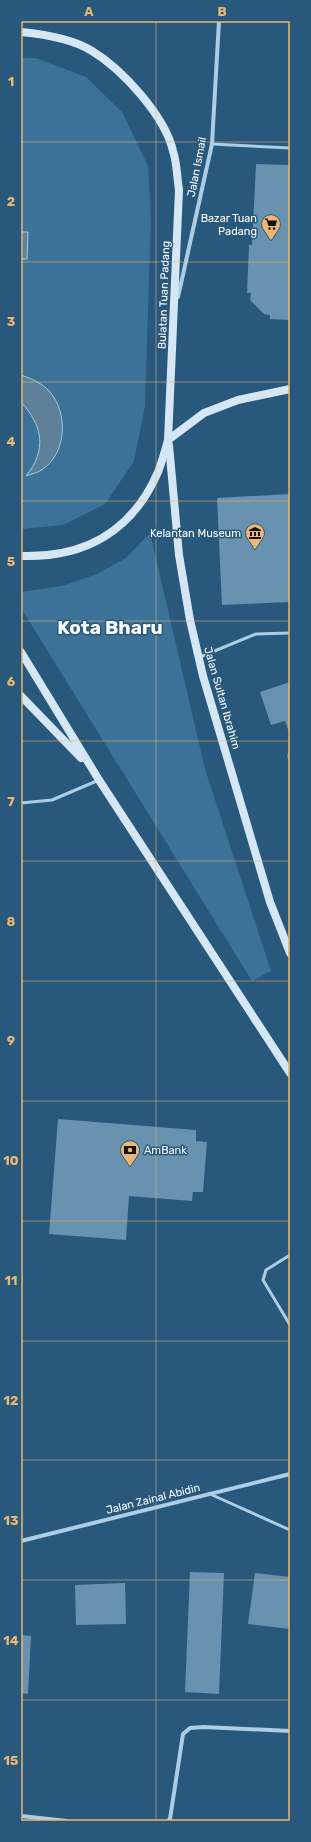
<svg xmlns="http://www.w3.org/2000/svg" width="311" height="1842" font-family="Rubik,sans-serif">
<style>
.green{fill:#3c7298}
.water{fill:#5e8098;stroke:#a1cae4}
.building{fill:#6892b0}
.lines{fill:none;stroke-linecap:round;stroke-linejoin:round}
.service{stroke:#accde4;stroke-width:3}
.minor{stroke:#accde4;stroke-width:4}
.secondary{stroke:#d5e7f4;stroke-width:8}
.grid{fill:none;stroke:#ebb772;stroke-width:1;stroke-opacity:0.55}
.labels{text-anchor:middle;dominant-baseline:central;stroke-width:3;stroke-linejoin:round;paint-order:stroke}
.street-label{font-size:11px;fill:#fff;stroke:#28587b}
.poi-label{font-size:11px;fill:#fff;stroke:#28587b;text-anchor:end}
.town-label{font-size:19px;font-weight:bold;fill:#fff;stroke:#28587b}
.neatline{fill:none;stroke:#ebb772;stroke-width:1.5}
.grid-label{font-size:13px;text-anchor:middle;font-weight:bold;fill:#ebb772}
</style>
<rect width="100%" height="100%" fill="#28587b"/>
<g class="green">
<polygon points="21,58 36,58 86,77 122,112 148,166 151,217 145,406 134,461 105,504 63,525 21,529"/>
<polygon points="150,533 205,769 271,971 252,981 21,608 21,592 62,586 97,574 126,558"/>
</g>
<g class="water">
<polygon points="21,232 28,232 27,259 21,259"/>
<path d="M21,375C32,379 42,383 50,392C68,413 67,452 43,469C38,473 31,474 26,476C47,450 43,426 21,402Z"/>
</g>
<g class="building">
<polygon points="256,164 290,165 290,320 270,319 270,315 264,314 250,300 251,293 247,293 249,245 252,245"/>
<polygon points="290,494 290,602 222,605 217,498"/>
<polygon points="290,682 290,735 285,721 271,725 260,692"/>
<polygon points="290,749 290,764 287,756"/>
<polygon points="58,1119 196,1130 196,1141 207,1142 203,1192 193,1192 192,1201 129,1196 126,1240 49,1234"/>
<polygon points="190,1572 224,1573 219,1694 185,1692"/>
<polygon points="255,1573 290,1577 290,1629 248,1624"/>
<polygon points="125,1583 126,1624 76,1625 75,1585"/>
<polygon points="21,1635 31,1636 28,1694 21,1693"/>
</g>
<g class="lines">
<g class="service">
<polyline points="212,144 290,148"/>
<polyline points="200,657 256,634 290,633"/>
<polyline points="21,803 52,800 99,780"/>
<polyline points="290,1255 266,1270 263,1280 290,1325"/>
<polyline points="210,1494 290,1530"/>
</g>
<g class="minor">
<polyline points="178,297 212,144 219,21"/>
<polyline points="21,1541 290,1474"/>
<polyline points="21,1816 67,1821"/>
<polyline points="168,1821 170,1819 183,1734 190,1728 204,1727 290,1731"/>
</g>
<g class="secondary">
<path d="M21,32C42,34 73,39 92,51C122,69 165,116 173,151C177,163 177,177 179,190L168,440C165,451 162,462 158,472C132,532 84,558 21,556"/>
<polyline points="168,440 204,413 238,400 290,389"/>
<polyline points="169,445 179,555 190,620 203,676 270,902 290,953"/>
<polyline points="21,652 99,780 290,1073"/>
<polyline points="21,696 81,758"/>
</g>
</g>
<path class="grid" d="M156,21V1821M21,142H290M21,262H290M21,382H290M21,501H290M21,621H290M21,741H290M21,861H290M21,981H290M21,1101H290M21,1221H290M21,1341H290M21,1460H290M21,1580H290M21,1700H290"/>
<defs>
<symbol id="supermarket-pin" viewBox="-11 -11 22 30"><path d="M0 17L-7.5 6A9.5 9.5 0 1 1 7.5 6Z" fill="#ebb772" stroke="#28587b"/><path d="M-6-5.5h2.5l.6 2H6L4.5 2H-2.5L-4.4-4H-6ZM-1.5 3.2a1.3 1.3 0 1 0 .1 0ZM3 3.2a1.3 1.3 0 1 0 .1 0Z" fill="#111"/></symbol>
<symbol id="museum-pin" viewBox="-11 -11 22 30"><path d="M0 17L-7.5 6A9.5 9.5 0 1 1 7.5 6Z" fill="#ebb772" stroke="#28587b"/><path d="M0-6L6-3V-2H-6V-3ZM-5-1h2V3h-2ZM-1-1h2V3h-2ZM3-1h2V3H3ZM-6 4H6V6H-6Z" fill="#111"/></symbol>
<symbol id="bank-pin" viewBox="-11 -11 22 30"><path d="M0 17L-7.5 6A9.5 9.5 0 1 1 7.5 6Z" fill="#ebb772" stroke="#28587b"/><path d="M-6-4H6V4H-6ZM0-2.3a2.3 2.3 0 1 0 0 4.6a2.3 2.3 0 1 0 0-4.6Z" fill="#111"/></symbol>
</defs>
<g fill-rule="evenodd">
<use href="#supermarket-pin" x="260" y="213" width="22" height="30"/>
<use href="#museum-pin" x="244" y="522" width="22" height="30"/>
<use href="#bank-pin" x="119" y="1139" width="22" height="30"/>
</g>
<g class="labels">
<g class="street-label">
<text transform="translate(197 167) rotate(-79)">Jalan Ismail</text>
<text transform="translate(164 295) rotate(-88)">Bulatan Tuan Padang</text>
<text transform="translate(222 698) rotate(74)">Jalan Sultan Ibrahim</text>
<text transform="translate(153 1499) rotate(-14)">Jalan Zainal Abidin</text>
</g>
<g class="poi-label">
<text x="257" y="218">Bazar Tuan<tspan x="257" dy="13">Padang</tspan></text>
<text x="241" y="533">Kelantan Museum</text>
<text x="144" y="1150" text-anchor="start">AmBank</text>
</g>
<g class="town-label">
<text x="110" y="627">Kota Bharu</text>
</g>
</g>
<rect width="311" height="1842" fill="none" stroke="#28587b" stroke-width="44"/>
<rect x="22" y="22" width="267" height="1798" class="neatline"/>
<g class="grid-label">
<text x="89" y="16">A</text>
<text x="222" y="16">B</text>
<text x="11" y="86">1</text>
<text x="11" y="206">2</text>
<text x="11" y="326">3</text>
<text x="11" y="446">4</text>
<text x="11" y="566">5</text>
<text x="11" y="686">6</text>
<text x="11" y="806">7</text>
<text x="11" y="926">8</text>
<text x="11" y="1045">9</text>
<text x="11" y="1165">10</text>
<text x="11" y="1285">11</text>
<text x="11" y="1405">12</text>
<text x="11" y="1525">13</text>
<text x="11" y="1645">14</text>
<text x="11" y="1765">15</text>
</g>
</svg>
